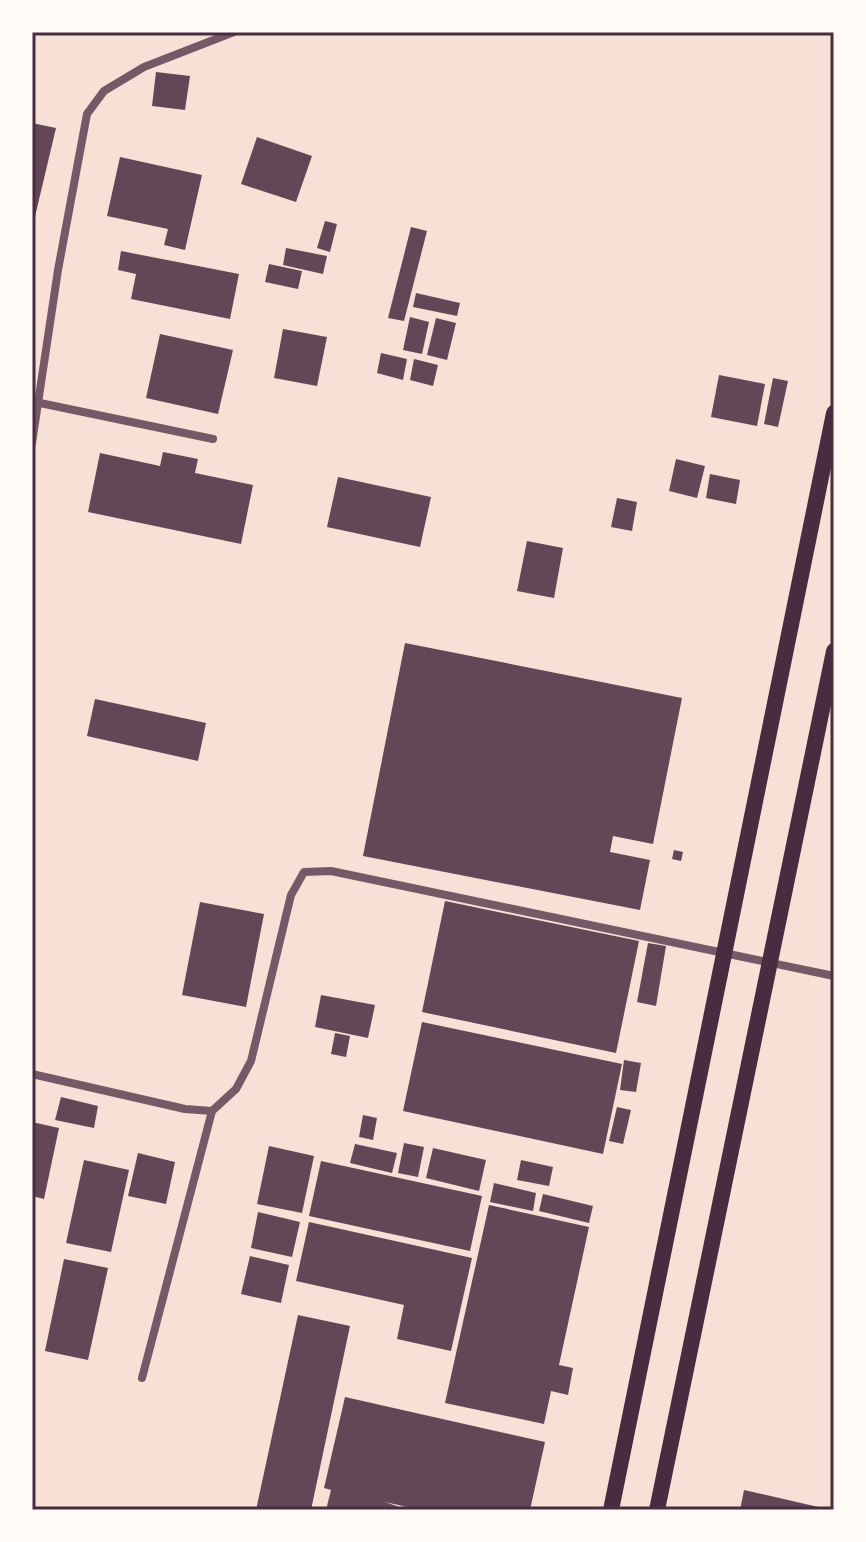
<svg xmlns="http://www.w3.org/2000/svg" width="866" height="1542" font-family="Montserrat,sans-serif">
<style>
.building{fill:#644757}
.lines{fill:none;stroke-linecap:round;stroke-linejoin:round}
.minor{stroke:#755966;stroke-width:8}
.secondary{stroke:#4a2c40;stroke-width:16}
.neatline{fill:none;stroke:#4a2c40;stroke-width:3}
</style>
<rect width="100%" height="100%" fill="#f7e1d7"/>
<g class="building">
<polygon points="156,72 190,76 185,110 152,106"/>
<polygon points="32,123 56,128 33,225 32,225"/>
<polygon points="257,137 312,156 296,202 241,184"/>
<polygon points="120,157 202,175 185,250 164,245 168,229 107,216"/>
<polygon points="325,221 337,224 330,252 317,248"/>
<polygon points="411,227 427,231 404,321 388,318"/>
<polygon points="286,248 327,256 323,274 283,265"/>
<polygon points="121,251 239,274 230,319 131,299 136,274 118,270"/>
<polygon points="269,264 302,271 298,289 265,282"/>
<polygon points="416,293 460,303 457,316 413,307"/>
<polygon points="410,317 429,322 422,354 403,350"/>
<polygon points="436,318 456,323 447,360 427,355"/>
<polygon points="283,329 327,337 317,386 274,378"/>
<polygon points="160,334 233,350 218,414 146,398"/>
<polygon points="381,353 407,359 403,380 377,373"/>
<polygon points="414,359 438,365 433,386 410,380"/>
<polygon points="719,375 765,384 757,426 711,417"/>
<polygon points="773,378 788,381 778,427 764,424"/>
<polygon points="163,452 198,459 195,473 253,485 241,544 88,512 100,453 160,466"/>
<polygon points="676,459 705,466 697,498 669,491"/>
<polygon points="710,474 740,480 736,504 706,498"/>
<polygon points="338,477 431,497 420,547 327,527"/>
<polygon points="617,498 637,502 632,531 611,527"/>
<polygon points="527,541 563,548 554,598 517,591"/>
<polygon points="405,643 682,698 653,844 613,836 610,852 650,860 640,910 363,856"/>
<polygon points="95,699 206,723 198,761 87,736"/>
<polygon points="674,850 683,852 681,861 672,859"/>
<polygon points="445,901 639,941 616,1053 422,1012"/>
<polygon points="200,902 264,914 246,1007 182,995"/>
<polygon points="648,943 666,946 656,1006 637,1002"/>
<polygon points="321,995 375,1005 368,1038 315,1027"/>
<polygon points="422,1022 622,1064 603,1154 403,1111"/>
<polygon points="335,1033 350,1036 346,1057 331,1054"/>
<polygon points="624,1060 641,1063 636,1092 620,1090"/>
<polygon points="61,1097 98,1106 94,1128 55,1120"/>
<polygon points="617,1107 631,1110 623,1144 609,1141"/>
<polygon points="363,1115 377,1118 373,1140 359,1137"/>
<polygon points="32,1122 59,1128 44,1199 32,1196"/>
<polygon points="404,1143 424,1147 418,1177 398,1173"/>
<polygon points="355,1144 397,1153 392,1173 350,1163"/>
<polygon points="269,1146 314,1156 302,1213 257,1204"/>
<polygon points="433,1148 486,1160 479,1191 426,1178"/>
<polygon points="138,1153 175,1162 166,1204 128,1196"/>
<polygon points="84,1160 129,1170 111,1252 66,1243"/>
<polygon points="521,1160 553,1167 549,1186 517,1180"/>
<polygon points="321,1161 482,1196 470,1251 309,1216"/>
<polygon points="494,1183 536,1193 533,1211 490,1202"/>
<polygon points="543,1194 593,1206 589,1223 539,1211"/>
<polygon points="489,1205 589,1227 559,1365 573,1368 568,1395 551,1391 544,1424 445,1403"/>
<polygon points="258,1212 300,1222 292,1257 251,1248"/>
<polygon points="309,1222 472,1258 451,1351 397,1339 404,1305 296,1281"/>
<polygon points="250,1256 289,1265 281,1303 241,1294"/>
<polygon points="64,1259 108,1268 88,1360 45,1351"/>
<polygon points="298,1315 350,1326 311,1510 256,1510"/>
<polygon points="345,1397 545,1442 530,1510 420,1510 385,1502 408,1510 326,1510 331,1490 324,1488"/>
<polygon points="744,1490 827,1509 827,1510 740,1510"/>
</g>
<g class="lines">
<g class="minor">
<polyline points="40,403 213,439"/>
<polyline points="32,443 58,270 87,114 104,91 144,67 234,32"/>
<polyline points="32,1074 185,1109 212,1111"/>
<polyline points="142,1378 212,1111 236,1089 251,1061 291,895 304,872 331,871 834,976"/>
</g>
<g class="secondary">
<polyline points="611,1510 834,413"/>
<polyline points="657,1510 834,651"/>
</g>
</g>
<rect width="866" height="1542" fill="none" stroke="#fffaf5" stroke-width="68"/>
<rect x="34" y="34" width="798" height="1474" class="neatline"/>
</svg>
